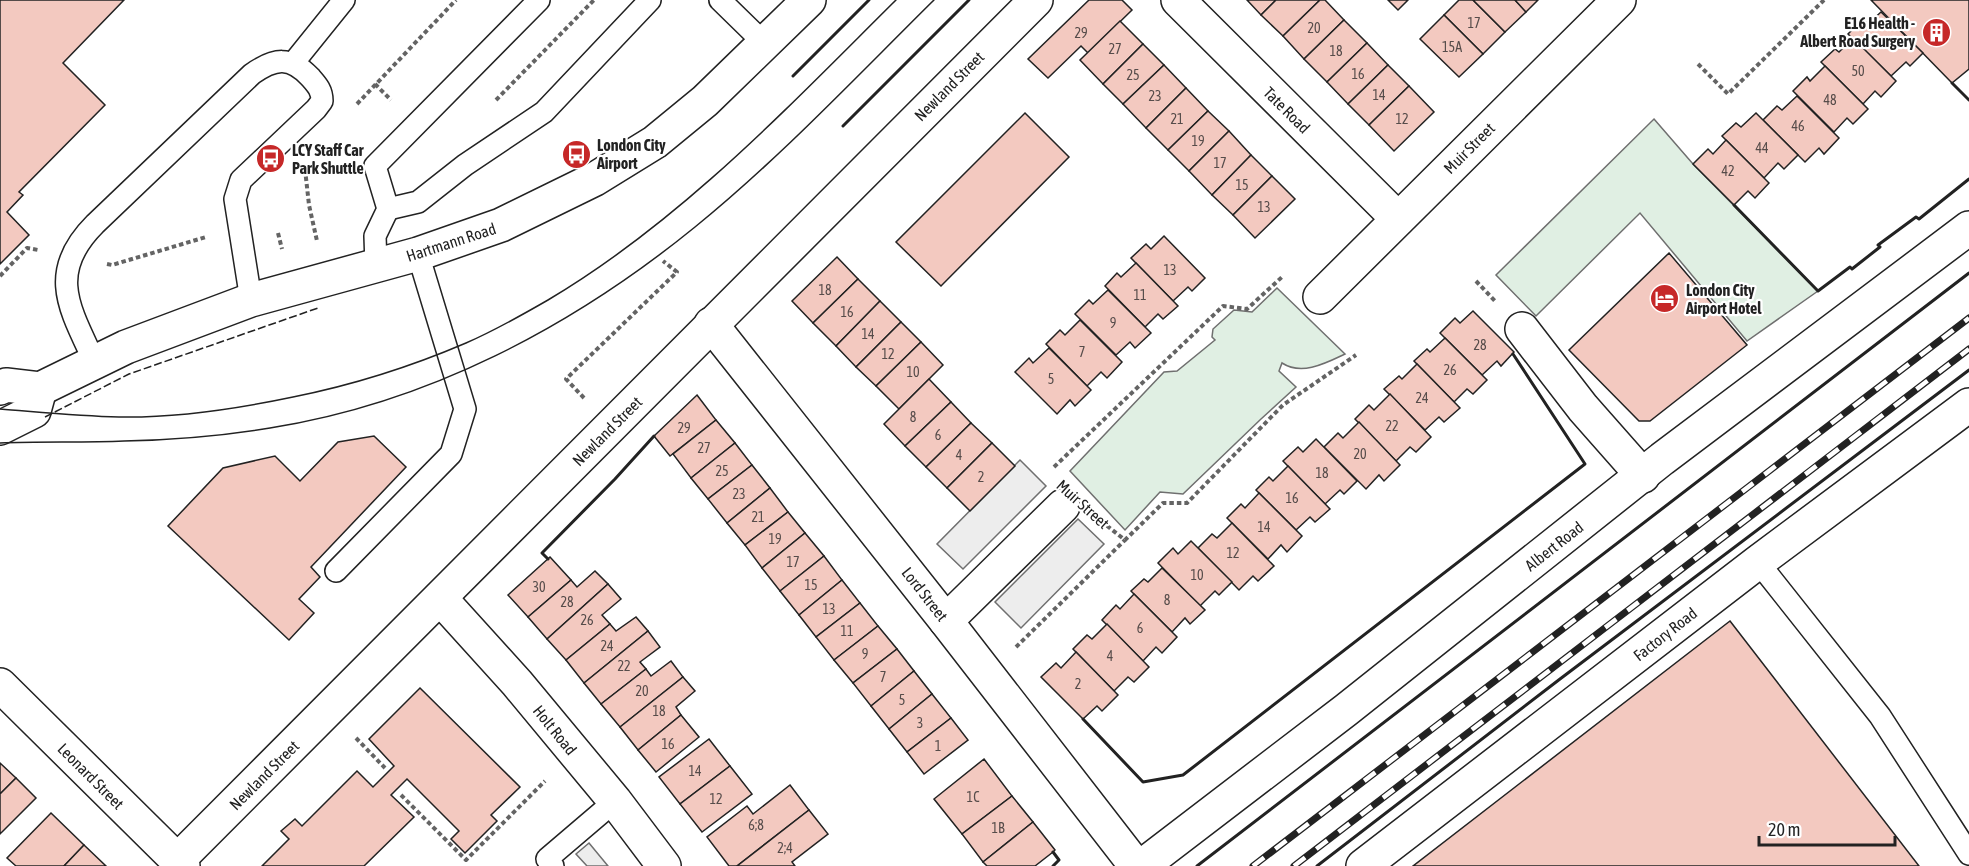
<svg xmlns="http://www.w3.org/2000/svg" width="1969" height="866" font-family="'Asap Condensed',sans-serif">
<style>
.green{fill:#e0efe3;stroke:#6f6f6f;stroke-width:1.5}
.parking{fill:#ededed;stroke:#6f6f6f;stroke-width:1.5}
.building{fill:#f3c9c0;stroke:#222;stroke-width:1.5}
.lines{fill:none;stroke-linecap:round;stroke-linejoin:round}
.service-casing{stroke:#222;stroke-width:24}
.minor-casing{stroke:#222;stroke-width:36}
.tertiary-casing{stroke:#222;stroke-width:36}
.primary-casing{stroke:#222;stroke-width:36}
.path{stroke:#646464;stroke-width:4;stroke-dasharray:4.5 3;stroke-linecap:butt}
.service{stroke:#fff;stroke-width:21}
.minor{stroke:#fff;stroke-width:33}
.tertiary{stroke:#fff;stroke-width:33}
.primary{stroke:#fff;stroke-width:33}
.tram{stroke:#222;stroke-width:1.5}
.rail-casing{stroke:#222;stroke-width:7}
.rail{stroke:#fff;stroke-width:4.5;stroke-dasharray:14;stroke-linecap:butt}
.fence{stroke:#222;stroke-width:1.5;stroke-dasharray:8 3;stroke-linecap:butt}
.wall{stroke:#222;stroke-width:3}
.labels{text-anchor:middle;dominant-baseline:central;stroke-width:4.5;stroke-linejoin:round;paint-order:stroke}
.number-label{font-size:14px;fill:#564c4a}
.poi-label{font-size:16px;font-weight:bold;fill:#222;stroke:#fff;text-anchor:start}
.street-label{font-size:16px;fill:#222;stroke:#fff}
</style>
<rect width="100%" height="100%" fill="#fff"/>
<g class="green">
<polygon points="1654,119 1693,164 1818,291 1747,341 1640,213 1536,316 1496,275"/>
<path d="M1277,288L1345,354C1326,363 1302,376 1282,363L1279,371L1296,387L1261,419L1183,494L1160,492L1125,530L1070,471L1164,372L1177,371L1215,340L1212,337L1213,329L1234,310L1252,312Z"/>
</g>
<g class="parking">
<polygon points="1020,460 1046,486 963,569 937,544"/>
<polygon points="1078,519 1104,544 1021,628 995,602"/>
<polygon points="589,843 608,866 587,866 576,854"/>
</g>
<g class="building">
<polygon points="0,0 124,0 63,63 105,105 19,192 23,195 7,212 29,235 0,264"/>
<polygon points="1089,0 1122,0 1132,10 1088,53 1081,46 1048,78 1028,59"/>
<polygon points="1247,0 1276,0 1261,15"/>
<polygon points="1276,0 1320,0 1283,36 1261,15"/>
<polygon points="1320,0 1325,0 1344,20 1304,59 1283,36"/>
<polygon points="1388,0 1408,0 1398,10"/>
<polygon points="1459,0 1473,0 1505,32 1483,54 1444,15"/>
<polygon points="1473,0 1515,0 1526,12 1505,32"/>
<polygon points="1515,0 1538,0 1526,12"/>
<polygon points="1871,0 1969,0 1969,69 1952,83"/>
<polygon points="1881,12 1923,53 1910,66 1906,62 1891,76 1848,34 1863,19 1868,24"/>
<polygon points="1444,15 1483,54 1459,77 1420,39"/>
<polygon points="1344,20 1367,43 1327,82 1304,59"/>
<polygon points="1120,21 1143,44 1103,84 1080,60"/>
<polygon points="1853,38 1896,81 1881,97 1875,91 1863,104 1821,62 1835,49 1839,52"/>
<polygon points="1367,43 1388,65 1348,104 1327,82"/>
<polygon points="1143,44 1164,65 1123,104 1103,84"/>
<polygon points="1164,65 1186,88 1146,128 1123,104"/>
<polygon points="1388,65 1409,86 1369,125 1348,104"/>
<polygon points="1825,66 1868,109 1853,124 1847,118 1834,132 1793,91 1807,77 1810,81"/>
<polygon points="1409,86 1434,112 1394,151 1369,125"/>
<polygon points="1186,88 1208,111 1168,150 1146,128"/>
<polygon points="1797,96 1839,138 1824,154 1819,148 1805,162 1763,120 1777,106 1782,110"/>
<polygon points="1208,111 1229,131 1189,171 1168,150"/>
<polygon points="1025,113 1069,157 941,286 896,242"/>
<polygon points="1756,113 1798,155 1784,169 1778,163 1764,178 1722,136 1736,123 1741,127"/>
<polygon points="1229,131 1251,155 1212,195 1189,171"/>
<polygon points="1726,140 1769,183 1755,198 1748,191 1734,205 1693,164 1708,149 1713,154"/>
<polygon points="1251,155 1272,176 1233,215 1212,195"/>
<polygon points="1272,176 1295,199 1255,238 1233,215"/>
<polygon points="1164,236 1205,278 1192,291 1188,287 1173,301 1131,258 1146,244 1151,249"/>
<polygon points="1669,253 1747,345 1650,421 1639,421 1569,350"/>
<polygon points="837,257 858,279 813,323 792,301"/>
<polygon points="1136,263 1178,306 1163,319 1158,314 1145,327 1105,286 1117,273 1121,277"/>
<polygon points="858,279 880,301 836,346 813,323"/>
<polygon points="1108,290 1151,333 1135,348 1130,342 1116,355 1075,314 1089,300 1093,304"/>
<polygon points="880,301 901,322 856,367 836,346"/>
<polygon points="1473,311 1514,352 1501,366 1497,361 1482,375 1440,333 1455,318 1460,323"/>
<polygon points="1080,320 1122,362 1107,378 1101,372 1087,386 1046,344 1060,330 1065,335"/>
<polygon points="901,322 921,342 876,386 856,367"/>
<polygon points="1445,338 1487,380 1473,394 1467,389 1454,402 1414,361 1427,349 1430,352"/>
<polygon points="921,342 943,365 899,409 876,386"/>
<polygon points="1049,348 1091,390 1075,406 1070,400 1057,414 1015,372 1029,358 1033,363"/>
<polygon points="1417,364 1460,408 1444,422 1439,417 1425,430 1384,389 1399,376 1402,379"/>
<polygon points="929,379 951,402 905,446 884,424"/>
<polygon points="1390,394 1431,437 1416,452 1410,447 1396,461 1355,419 1369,405 1374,410"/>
<polygon points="697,395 716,420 670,456 654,436"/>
<polygon points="951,402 971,423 926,467 905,446"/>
<polygon points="716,420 735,443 691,478 673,454"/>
<polygon points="1359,422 1400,465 1384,481 1379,475 1366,489 1324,447 1338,433 1343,438"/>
<polygon points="971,423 992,443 947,488 926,467"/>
<polygon points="374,436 406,467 311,567 320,577 299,599 314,613 289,640 168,526 223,468 275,456 300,481 338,442"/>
<polygon points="1316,439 1357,481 1344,494 1340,490 1325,504 1283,461 1298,447 1303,452"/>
<polygon points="735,443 752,465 708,499 691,478"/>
<polygon points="992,443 1015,466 970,511 947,488"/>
<polygon points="752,465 770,488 727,523 708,499"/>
<polygon points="1288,466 1330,509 1315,522 1310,517 1296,530 1256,490 1269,477 1273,481"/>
<polygon points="770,488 788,512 745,545 727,523"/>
<polygon points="1259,493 1302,536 1287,552 1281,545 1268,559 1227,518 1241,504 1245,508"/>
<polygon points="788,512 805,533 762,568 745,545"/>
<polygon points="1232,523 1274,566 1258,581 1253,576 1239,590 1198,548 1212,534 1217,538"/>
<polygon points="805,533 824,556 780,591 762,568"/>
<polygon points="1191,541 1232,582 1219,595 1215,591 1200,606 1158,563 1173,548 1178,554"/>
<polygon points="824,556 842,580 799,615 780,591"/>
<polygon points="550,557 571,580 528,617 508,595"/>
<polygon points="1162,568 1205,610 1190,624 1185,618 1172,632 1131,591 1144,579 1148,582"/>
<polygon points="595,571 608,584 547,639 528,617 571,580 577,587"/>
<polygon points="842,580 860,603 816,637 799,615"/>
<polygon points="608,584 621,599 602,615 610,624 566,660 547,639"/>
<polygon points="1134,594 1177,637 1162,653 1156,647 1143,661 1102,620 1116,605 1120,609"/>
<polygon points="860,603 878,626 834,660 816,637"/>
<polygon points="636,617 648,631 584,683 566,660 610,624 616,631"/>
<polygon points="1730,621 1919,866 1413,866"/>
<polygon points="1107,624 1149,667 1134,682 1128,677 1114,691 1073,649 1087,635 1092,639"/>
<polygon points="878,626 897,649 853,683 834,660"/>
<polygon points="648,631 660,647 640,662 646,669 601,704 584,683"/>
<polygon points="897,649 914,671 871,706 853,683"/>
<polygon points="1076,652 1118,695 1102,711 1097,706 1083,719 1041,677 1056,663 1061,668"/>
<polygon points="671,661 683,677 620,727 601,704 646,669 651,676"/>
<polygon points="914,671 932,694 889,729 871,706"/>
<polygon points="683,677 695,691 676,707 681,715 638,750 620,727"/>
<polygon points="420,688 520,787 491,815 497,821 465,853 451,839 459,831 407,779 391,795 414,817 364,866 262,866 289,839 281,831 295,819 302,826 357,771 373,787 394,766 369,739"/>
<polygon points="932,694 951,718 907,752 889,729"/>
<polygon points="681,715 699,737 656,772 638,750"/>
<polygon points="951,718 968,740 924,774 907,752"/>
<polygon points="709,739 730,766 680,804 659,777"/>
<polygon points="984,759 1012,796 962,834 934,799"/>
<polygon points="0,763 16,778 0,794"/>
<polygon points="730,766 752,794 702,832 680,804"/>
<polygon points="16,778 36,798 0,834 0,794"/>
<polygon points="790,785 809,810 737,866 729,866 707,837 747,806 753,814"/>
<polygon points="1012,796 1033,822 983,862 962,834"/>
<polygon points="809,810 828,834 792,862 795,866 737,866"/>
<polygon points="51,813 84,845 64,866 16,866 7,858"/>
<polygon points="1033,822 1055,850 1053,852 1035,866 987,866 983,862"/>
<polygon points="84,845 106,866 64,866"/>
</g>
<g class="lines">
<defs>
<g id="service">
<polyline points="720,0 765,44"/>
<polyline points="294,62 344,0"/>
<polyline points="388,209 418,202 465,165 544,112 650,0"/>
<polyline points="376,265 375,236 388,209 375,166 539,0"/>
<path d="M95,363C70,309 46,273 95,224L252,74C275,58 290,56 310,77C317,85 322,90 322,101L316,109L241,180L235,199L251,300"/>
<polyline points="1758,562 1880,716 1969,854"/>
<polyline points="336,571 451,454 465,409 418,254"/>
<polyline points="553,866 547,859 615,801"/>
</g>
<g id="minor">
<polyline points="1178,0 1398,219"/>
<polyline points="1320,297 1619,0"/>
<polyline points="711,324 946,621 1136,866"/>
<polyline points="1522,329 1583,408 1643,476"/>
<polyline points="0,388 6,385 40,389 126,347 251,300 418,254 501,225 595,179 655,142 705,101 809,0"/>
<polyline points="0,428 34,411 40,389"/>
<polyline points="440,598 517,683 615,801 664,866"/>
<polyline points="946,621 1063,506"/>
<polyline points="0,685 183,866"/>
<polyline points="177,861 1036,0"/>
</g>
<polyline id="tertiary" points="1363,866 1758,562 1969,405"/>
<polyline id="primary" points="1142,866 1346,710 1662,459 1969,228"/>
</defs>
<use href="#service" class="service-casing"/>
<use href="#minor" class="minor-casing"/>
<use href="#tertiary" class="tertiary-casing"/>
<use href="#primary" class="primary-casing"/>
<g class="path">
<polyline points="1698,64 1728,94 1824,0"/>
<polyline points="375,84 391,100"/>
<polyline points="496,100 594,0"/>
<polyline points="357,104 456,0"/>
<polyline points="305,169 309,205 317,241"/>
<polyline points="278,233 282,249"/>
<polyline points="107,264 112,265 206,237"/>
<polyline points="0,276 27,248 38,250"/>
<polyline points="1476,281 1495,301"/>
<polyline points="584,398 566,379 677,272 663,261"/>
<polyline points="1054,467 1223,306 1247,309 1282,277"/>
<polyline points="1101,521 1125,540 1163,503 1187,503 1283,405 1356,355"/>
<polyline points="1016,647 1125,540"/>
<polyline points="356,738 385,768"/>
<polyline points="401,795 466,860 545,781"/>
</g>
<use href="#service" class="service"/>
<use href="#minor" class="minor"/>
<use href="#tertiary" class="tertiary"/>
<use href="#primary" class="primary"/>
<g class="tram">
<path d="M0,409C39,412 79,416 119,417C177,418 236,409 293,397C353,385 410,367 466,343C494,331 522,315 548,300C681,221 787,108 896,0"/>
<path d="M0,443C41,441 83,443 124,441C173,440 222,436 270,428C428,403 572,327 695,227C780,158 856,77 934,0"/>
</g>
<defs>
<g id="rail">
<polyline points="1253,866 1969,318"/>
<polyline points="1294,866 1969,349"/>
</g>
</defs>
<use href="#rail" class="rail-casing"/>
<use href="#rail" class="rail"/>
<polyline class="fence" points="45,417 129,374 318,308"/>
<g class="wall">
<polyline points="793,76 869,0"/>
<polyline points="1952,83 1969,100"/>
<polyline points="843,126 969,0"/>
<polyline points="1734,205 1818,291 1850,267 1852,269 1880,247 1878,245 1916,217 1919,219 1969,179"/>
<polyline points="548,559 542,553 615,479 654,436"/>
<polyline points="1083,719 1143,782 1183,775 1585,464 1513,354"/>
<polyline points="1053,866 1059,860 1053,852"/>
<polyline points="1197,866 1969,273"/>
<polyline points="1317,866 1560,679 1969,370"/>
</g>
</g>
<defs>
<symbol id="building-disc" viewBox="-11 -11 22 22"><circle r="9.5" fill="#c62828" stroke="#fff"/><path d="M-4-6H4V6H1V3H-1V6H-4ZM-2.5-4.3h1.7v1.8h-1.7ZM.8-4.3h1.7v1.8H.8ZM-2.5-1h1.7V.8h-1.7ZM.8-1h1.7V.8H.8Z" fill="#fff"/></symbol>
<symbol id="bus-disc" viewBox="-11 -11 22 22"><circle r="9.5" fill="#c62828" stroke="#fff"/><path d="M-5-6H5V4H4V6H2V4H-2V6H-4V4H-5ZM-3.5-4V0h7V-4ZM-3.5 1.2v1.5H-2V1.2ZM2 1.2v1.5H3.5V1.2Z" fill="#fff"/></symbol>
<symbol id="hotel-disc" viewBox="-11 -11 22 22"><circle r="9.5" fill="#c62828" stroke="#fff"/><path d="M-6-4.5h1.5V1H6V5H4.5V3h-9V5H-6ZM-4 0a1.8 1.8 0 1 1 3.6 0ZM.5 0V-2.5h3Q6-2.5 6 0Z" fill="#fff"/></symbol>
</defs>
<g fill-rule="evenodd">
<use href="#building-disc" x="1920" y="16" width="33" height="33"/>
<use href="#bus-disc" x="560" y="138" width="33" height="33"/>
<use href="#bus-disc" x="254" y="142" width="33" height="33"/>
<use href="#hotel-disc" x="1648" y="282" width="33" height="33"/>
</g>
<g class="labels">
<g class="number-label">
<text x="1474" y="23">17</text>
<text x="1314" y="28">20</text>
<text x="1081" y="33">29</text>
<text x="1452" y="47">15A</text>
<text x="1115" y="49">27</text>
<text x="1336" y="51">18</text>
<text x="1858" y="71">50</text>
<text x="1358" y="74">16</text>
<text x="1133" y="75">25</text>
<text x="1379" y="95">14</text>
<text x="1155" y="96">23</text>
<text x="1830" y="100">48</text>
<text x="1177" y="119">21</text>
<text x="1402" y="119">12</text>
<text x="1798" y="126">46</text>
<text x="1198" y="141">19</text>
<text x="1762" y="148">44</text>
<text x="1220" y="163">17</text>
<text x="1728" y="171">42</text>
<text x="1242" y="185">15</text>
<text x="1264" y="207">13</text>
<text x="1170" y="270">13</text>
<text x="825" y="290">18</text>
<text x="1140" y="295">11</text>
<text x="847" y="312">16</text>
<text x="1113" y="323">9</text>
<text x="868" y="334">14</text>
<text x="1480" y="345">28</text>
<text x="1082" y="352">7</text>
<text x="888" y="354">12</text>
<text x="1450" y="370">26</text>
<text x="913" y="372">10</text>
<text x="1051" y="379">5</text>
<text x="1422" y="398">24</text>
<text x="913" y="417">8</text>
<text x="1392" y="426">22</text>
<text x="684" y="428">29</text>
<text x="938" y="435">6</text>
<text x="704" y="448">27</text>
<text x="1360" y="454">20</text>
<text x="959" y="455">4</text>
<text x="722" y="471">25</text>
<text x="1322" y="473">18</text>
<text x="981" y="477">2</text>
<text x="739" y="494">23</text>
<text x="1292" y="498">16</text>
<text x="758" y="517">21</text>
<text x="1264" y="527">14</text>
<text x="775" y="539">19</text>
<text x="1233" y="553">12</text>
<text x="793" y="562">17</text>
<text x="1197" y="575">10</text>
<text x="811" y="585">15</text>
<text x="539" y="587">30</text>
<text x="1167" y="600">8</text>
<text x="567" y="602">28</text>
<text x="829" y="609">13</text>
<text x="587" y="620">26</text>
<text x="1140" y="628">6</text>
<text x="847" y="631">11</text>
<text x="607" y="646">24</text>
<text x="865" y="654">9</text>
<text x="1110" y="656">4</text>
<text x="624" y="666">22</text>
<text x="883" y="677">7</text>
<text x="1078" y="684">2</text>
<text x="642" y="691">20</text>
<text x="902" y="700">5</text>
<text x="659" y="711">18</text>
<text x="920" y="723">3</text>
<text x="668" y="744">16</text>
<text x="938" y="746">1</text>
<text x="695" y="771">14</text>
<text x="973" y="797">1C</text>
<text x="716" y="799">12</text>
<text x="756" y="825">6;8</text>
<text x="998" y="828">1B</text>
<text x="785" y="848">2;4</text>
</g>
<g class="poi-label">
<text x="1915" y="23" text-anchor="end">E16 Health -<tspan x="1915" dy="18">Albert Road Surgery</tspan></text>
<text x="597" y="145">London City<tspan x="597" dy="18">Airport</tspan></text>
<text x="292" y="150">LCY Staff Car<tspan x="292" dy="18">Park Shuttle</tspan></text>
<text x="1686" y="290">London City<tspan x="1686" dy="18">Airport Hotel</tspan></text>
</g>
<g class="street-label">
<text transform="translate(949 86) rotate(-45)">Newland Street</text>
<text transform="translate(1287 110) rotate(45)">Tate Road</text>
<text transform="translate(1469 148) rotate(-45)">Muir Street</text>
<text transform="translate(451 242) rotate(-18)">Hartmann Road</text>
<text transform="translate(607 431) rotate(-45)">Newland Street</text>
<text transform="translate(1083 504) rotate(42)">Muir Street</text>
<text transform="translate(1554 546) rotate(-38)">Albert Road</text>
<text transform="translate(925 594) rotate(52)">Lord Street</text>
<text transform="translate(1665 634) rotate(-38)">Factory Road</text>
<text transform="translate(555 730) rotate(51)">Holt Road</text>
<text transform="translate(264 775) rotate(-45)">Newland Street</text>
<text transform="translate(91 776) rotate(45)">Leonard Street</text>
</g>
</g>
<path d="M1759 836v9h136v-9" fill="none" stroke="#222222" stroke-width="3"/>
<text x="1768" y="836" font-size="18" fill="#222222" stroke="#ffffff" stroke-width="4.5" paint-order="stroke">20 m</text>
</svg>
